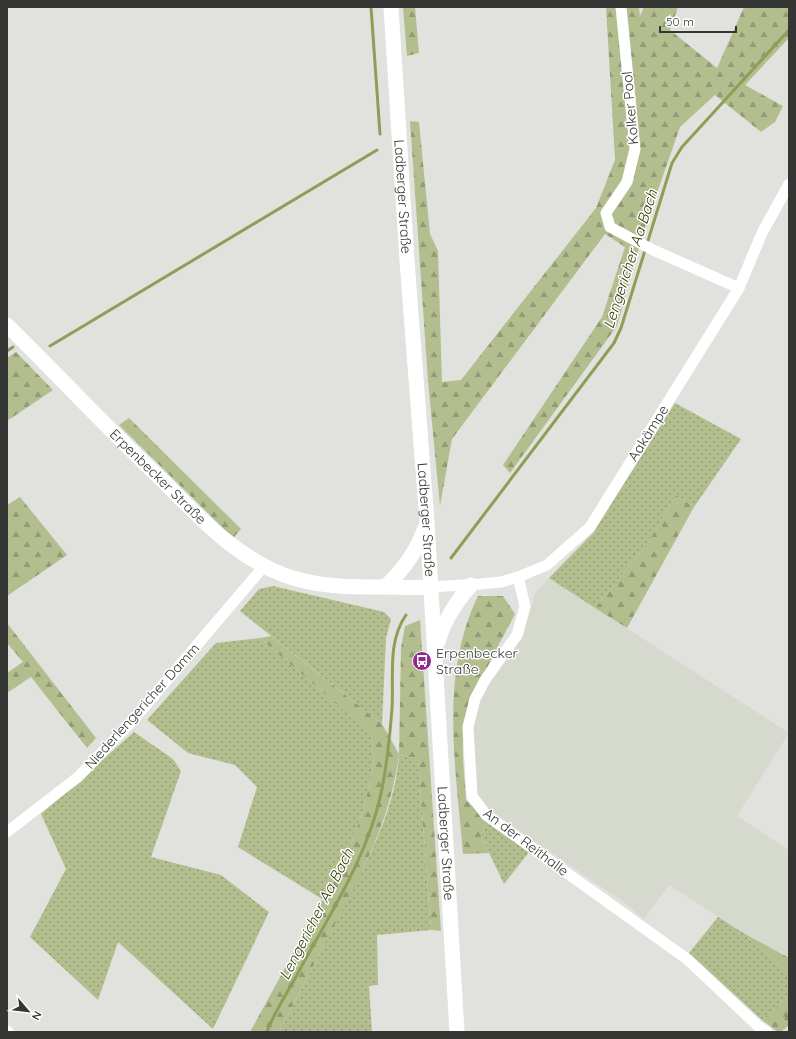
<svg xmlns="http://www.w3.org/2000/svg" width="796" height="1039" font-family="Quicksand,sans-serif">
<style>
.built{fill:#d6d9ce}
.grass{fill:url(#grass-dots)}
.forest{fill:url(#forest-firs)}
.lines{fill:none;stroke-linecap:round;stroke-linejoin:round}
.stream{stroke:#8e9e56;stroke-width:3}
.minor{stroke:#fff;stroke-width:11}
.secondary{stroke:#fff;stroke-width:15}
.labels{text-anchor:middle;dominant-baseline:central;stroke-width:3;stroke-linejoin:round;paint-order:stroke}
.street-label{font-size:14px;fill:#353533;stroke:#fff}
.poi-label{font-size:14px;fill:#353533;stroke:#fff;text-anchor:start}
.water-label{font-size:15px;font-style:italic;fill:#343d04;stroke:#fff}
</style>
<defs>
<pattern id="grass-dots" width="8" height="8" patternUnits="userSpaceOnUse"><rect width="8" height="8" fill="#b3be8f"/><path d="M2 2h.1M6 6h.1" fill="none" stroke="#929b75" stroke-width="1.8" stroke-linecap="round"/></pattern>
<pattern id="forest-firs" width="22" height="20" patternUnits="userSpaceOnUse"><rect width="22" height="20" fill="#b3be8f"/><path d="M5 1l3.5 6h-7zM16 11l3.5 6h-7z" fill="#929b75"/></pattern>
</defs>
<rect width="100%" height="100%" fill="#e1e2de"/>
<polygon class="built" points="549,578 789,733 737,816 789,850 789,958 740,931 669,885 644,919 626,904 491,811 478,795 471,728 478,702 489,681 524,634 535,593"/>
<g class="grass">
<polygon points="675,403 741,439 694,507 676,495 647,544 595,608 549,578 593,533"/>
<polygon points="273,586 384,612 391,619 386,638 382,724 240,611 259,589"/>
<polygon points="260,638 371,734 374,762 364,808 347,855 322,899 238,847 257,787 235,765 188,753 147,720 216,643"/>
<polygon points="134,732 173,759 181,771 151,857 221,875 269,912 213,1029 118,942 98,1000 30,937 66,869 41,814"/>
<path d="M399,755L418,759L431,930L377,935L378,985L369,986L372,1032H279C300,992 320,953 340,913C366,863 395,812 399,755Z"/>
<polygon points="488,822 529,852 504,884 481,836"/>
<polygon points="718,917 740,931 789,973 789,995 762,1020 689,953"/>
</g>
<g class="forest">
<polygon points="403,7 415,7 419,53 407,56"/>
<polygon points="606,7 639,7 640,16 644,7 678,7 670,30 717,68 744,7 789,7 789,38 745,85 783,106 775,122 761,132 715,95 680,127 644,230 617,326 510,473 503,465 602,317 625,247 605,234 452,439 440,506 428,381 410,121 419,122 430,234 438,251 442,382 461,380 596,208 615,160"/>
<polygon points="16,352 53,390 7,421 7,358"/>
<polygon points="129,418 241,529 233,538 119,425"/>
<polygon points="676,495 694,507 627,628 595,608 647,544"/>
<polygon points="20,497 67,555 7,596 7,505"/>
<path d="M478,596H503L515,614C496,650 475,686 465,726C460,749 465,776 466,800L488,822L481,836L489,853L463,854C456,769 439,676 478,596Z"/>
<path d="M420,620L441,931L431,930L418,759L399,755C390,819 367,862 338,918C318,956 299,994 279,1032H250L347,855L364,808L374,762L371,734L260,638L271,636L382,724L399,754L401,648L405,626Z"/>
<polygon points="7,623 96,738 87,748 31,677 7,693 7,673 23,662 7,643"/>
<polygon points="740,931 789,958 789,973"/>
<polygon points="789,995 789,1025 781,1032 778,1032 762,1020"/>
</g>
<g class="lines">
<g class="stream">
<polyline points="371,7 380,134"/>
<polyline points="50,346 377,150"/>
<polyline points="7,351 13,347"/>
<polyline points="451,558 614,343 621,328 672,163 682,147 789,30"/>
<polyline points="786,1019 789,1017"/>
<path d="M267,1032C274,1012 288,992 298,973C329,915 369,855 382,789C387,763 390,735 392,708C394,677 387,642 406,615"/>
</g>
<g class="minor">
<polyline points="621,7 635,149 627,182 606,213 610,227 653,250 739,288"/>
<polyline points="518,577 525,606 517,635 485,680 475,699 468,727 472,796 486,815 687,959 758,1026 767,1032"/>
<polyline points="431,587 480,584 501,582 518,577 547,565 590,527 739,288 762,233 789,184"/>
<polyline points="7,832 78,777 134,719 264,566"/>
<polyline points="7,1031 8,1032"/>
</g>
<g class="secondary">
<path id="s1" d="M391,7L407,261L427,522L457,1032"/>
<path id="s2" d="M7,325C59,376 108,429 161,479C198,516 234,556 284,575C316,587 349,587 383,587C399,587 415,588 431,587"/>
<path d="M385,587C404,569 416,552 425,528"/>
<path d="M438,642C444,620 456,602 471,585"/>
</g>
</g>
<defs>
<symbol id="bus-disc" viewBox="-11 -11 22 22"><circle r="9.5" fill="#91298e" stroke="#fff"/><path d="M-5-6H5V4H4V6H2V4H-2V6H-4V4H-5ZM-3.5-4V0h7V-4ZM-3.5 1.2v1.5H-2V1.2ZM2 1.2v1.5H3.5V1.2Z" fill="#fff"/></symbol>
</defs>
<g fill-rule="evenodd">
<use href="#bus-disc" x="411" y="650" width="22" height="22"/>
</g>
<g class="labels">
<g class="street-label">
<text transform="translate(630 108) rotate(-95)">Kolker Pool</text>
<text stroke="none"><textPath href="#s1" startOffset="190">Ladberger Straße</textPath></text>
<text transform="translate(648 433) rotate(-58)">Aakämpe</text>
<text stroke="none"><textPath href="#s2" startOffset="214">Erpenbecker Straße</textPath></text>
<text stroke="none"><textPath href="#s1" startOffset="514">Ladberger Straße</textPath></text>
<text transform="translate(142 706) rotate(-48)">Niederlengericher Damm</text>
<text transform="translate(526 842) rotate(37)">An der Reithalle</text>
<text stroke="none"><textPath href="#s1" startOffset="838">Ladberger Straße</textPath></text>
</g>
<g class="poi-label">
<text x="436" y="653">Erpenbecker<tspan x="436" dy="16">Straße</tspan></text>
</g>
<g class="water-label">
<text transform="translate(630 259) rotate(-72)">Lengericher Aa Bach</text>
<text transform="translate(316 914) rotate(-63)">Lengericher Aa Bach</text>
</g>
</g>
<rect width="796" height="1039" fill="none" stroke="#353533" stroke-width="16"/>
<g transform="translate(28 1011) rotate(118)" stroke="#ffffff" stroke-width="3" paint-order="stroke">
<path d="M0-3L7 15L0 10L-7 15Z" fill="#353533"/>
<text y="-6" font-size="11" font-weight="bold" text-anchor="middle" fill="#353533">N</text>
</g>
<path d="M660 26v6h76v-6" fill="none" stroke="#353533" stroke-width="2"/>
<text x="666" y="26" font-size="12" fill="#353533" stroke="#ffffff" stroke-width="3" paint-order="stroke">50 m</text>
</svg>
